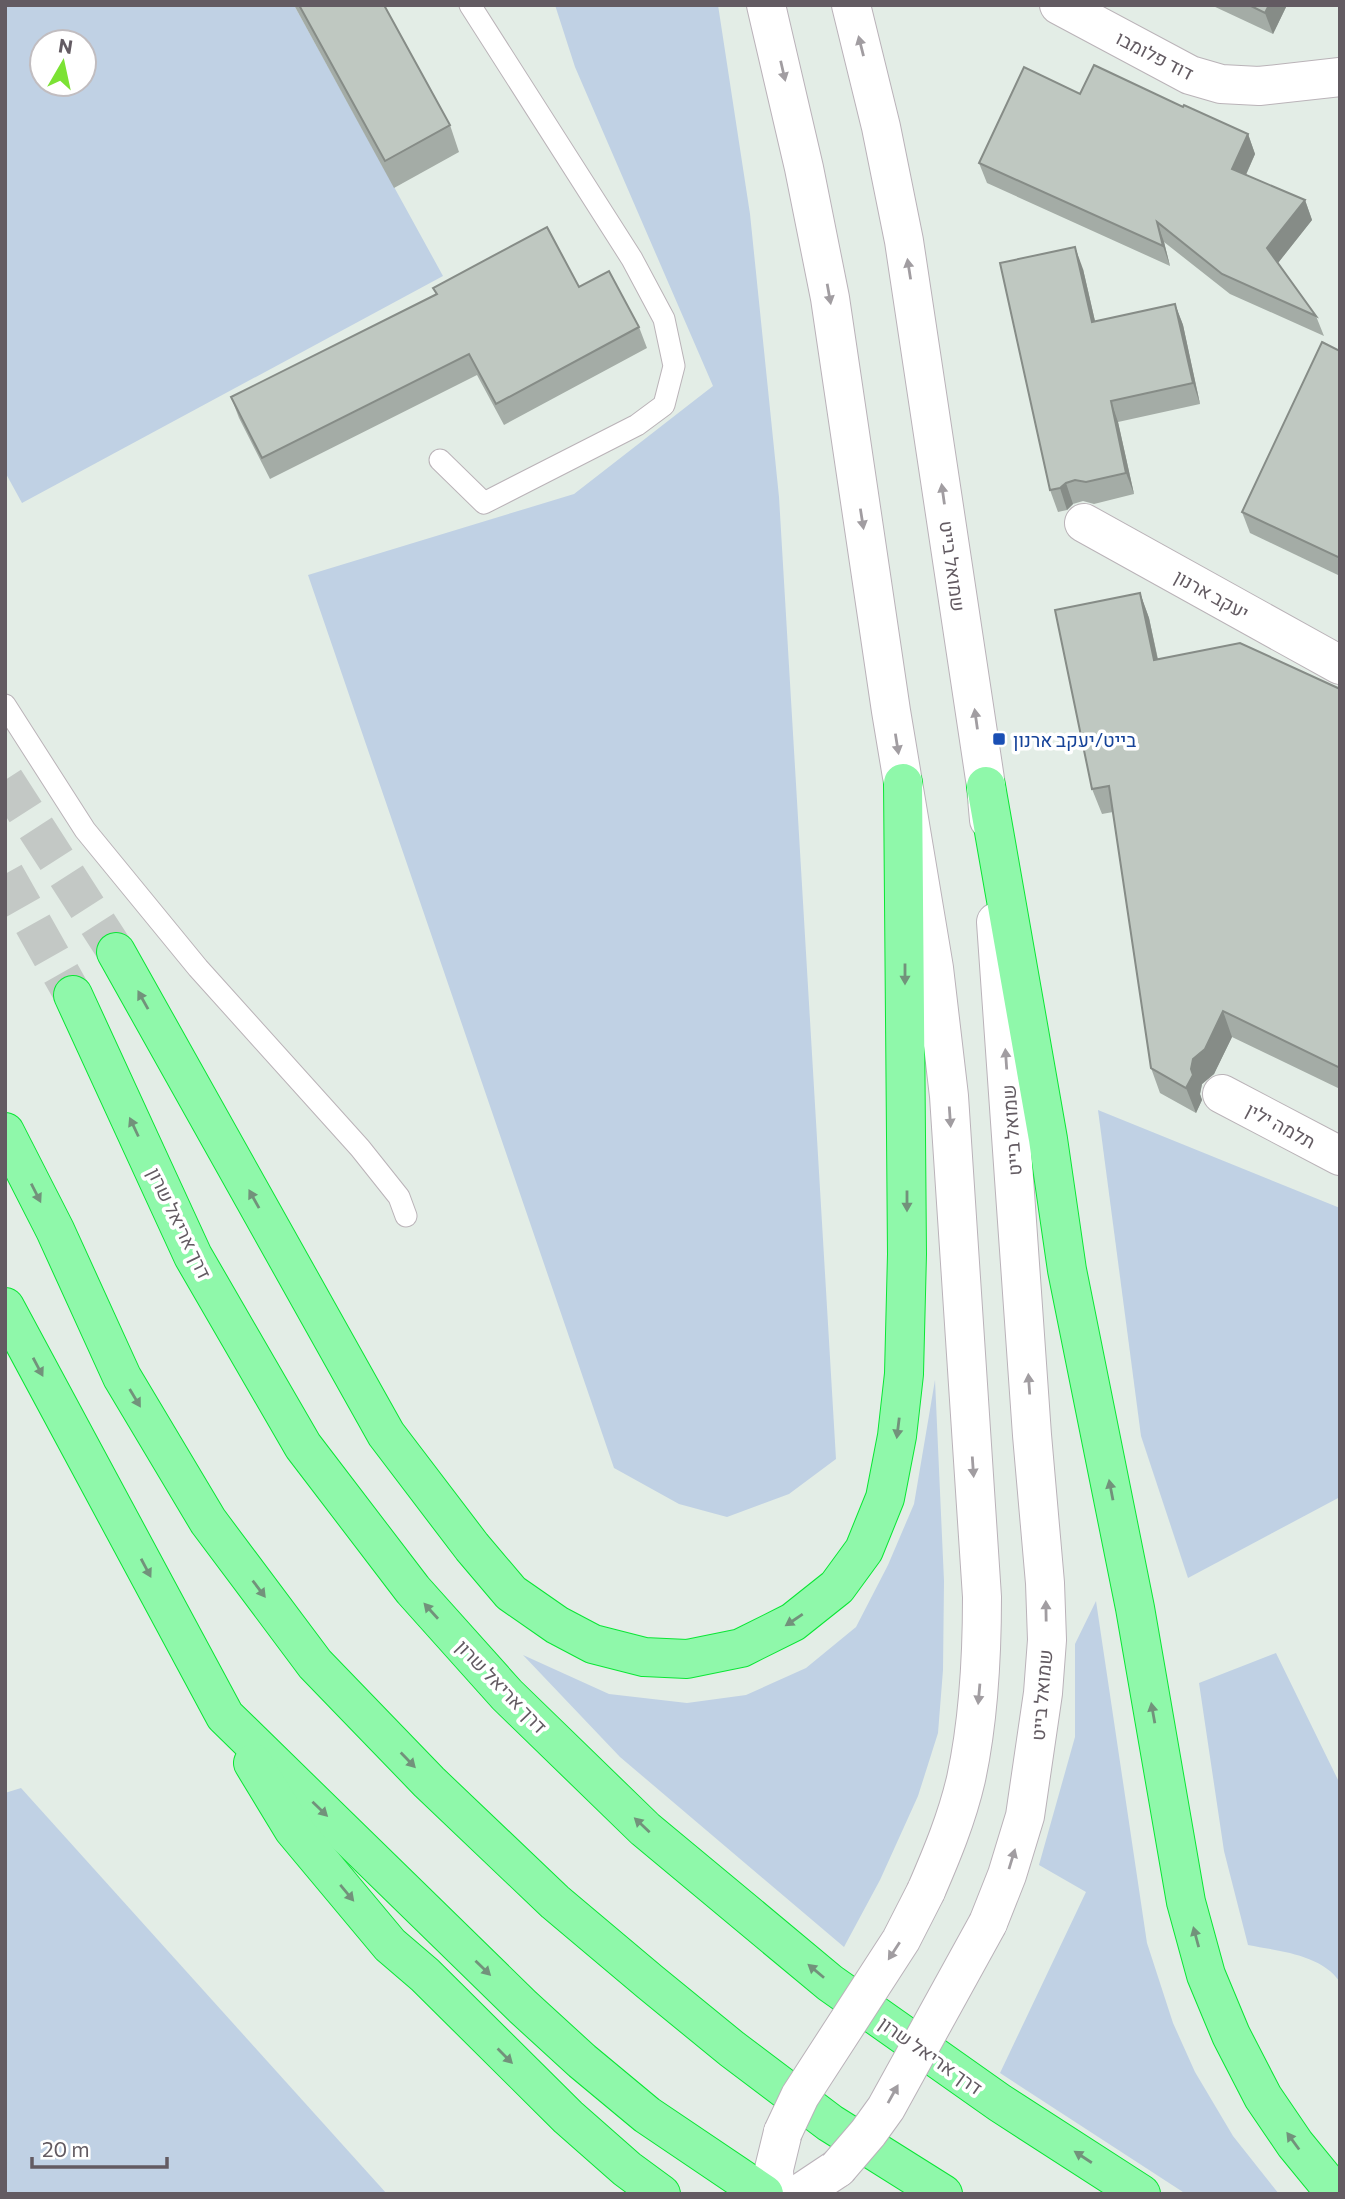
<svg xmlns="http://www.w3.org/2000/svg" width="1345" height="2199" font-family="Commissioner,Heebo,sans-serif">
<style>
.green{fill:#c0d1e4;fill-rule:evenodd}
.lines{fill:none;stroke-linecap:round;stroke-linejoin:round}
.highway-tunnel{stroke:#c3c8c5;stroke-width:38;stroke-dasharray:38 19;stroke-linecap:butt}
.lane-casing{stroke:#bab3b8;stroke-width:23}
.street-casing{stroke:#bab3b8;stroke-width:40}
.secondary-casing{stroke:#bab2b9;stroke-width:40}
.highway-casing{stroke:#0ae635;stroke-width:40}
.lane{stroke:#fff;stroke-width:21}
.street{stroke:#fff;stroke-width:38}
.secondary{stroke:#fff;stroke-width:38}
.highway{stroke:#8ff8aa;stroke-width:38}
.secondary-bridge-casing{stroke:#bab2b9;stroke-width:40;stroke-linecap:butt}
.secondary-bridge{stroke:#fff;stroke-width:38}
.wall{fill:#a4aca6}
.shaded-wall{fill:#868c87}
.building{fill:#bfc8c1;stroke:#868c87;stroke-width:2}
.oneway{fill:#a19da1}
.oneway2{fill:#72927b}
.transit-dot{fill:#1a4fb4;stroke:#fff;stroke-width:2.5}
.labels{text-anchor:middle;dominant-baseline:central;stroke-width:7;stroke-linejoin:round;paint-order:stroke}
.street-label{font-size:19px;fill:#635b62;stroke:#fff}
.transit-label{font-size:19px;fill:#164399;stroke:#fff;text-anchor:start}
</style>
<rect width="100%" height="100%" fill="#e3ede6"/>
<g class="green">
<path d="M5,5H294L443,276L22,503L5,472ZM42,42H84V84H42Z"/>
<polygon points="555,5 718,5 750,214 779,497 836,1459 789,1494 727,1517 679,1504 614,1468 308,575 574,494 713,386 575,67"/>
<polygon points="1098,1110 1340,1208 1340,1497 1188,1578 1141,1436"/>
<polygon points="935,1380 944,1581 943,1670 938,1733 918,1796 880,1880 844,1947 620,1757 523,1655 609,1694 687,1703 746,1695 806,1668 856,1627 888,1565 914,1504"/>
<polygon points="1096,1601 1147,1943 1173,2023 1195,2072 1233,2136 1279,2194 1186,2194 1000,2073 1086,1892 1039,1865 1075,1737 1075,1644"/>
<path d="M1276,1653L1340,1784V1982C1321,1954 1278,1951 1248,1945L1224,1851L1199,1683Z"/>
<polygon points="21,1788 387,2194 5,2194 5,1793"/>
</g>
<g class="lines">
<g class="highway-tunnel">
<polyline points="5,780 116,952"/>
<polyline points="5,874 73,995"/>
</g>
<defs>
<g id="lane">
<polyline points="440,460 484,503 637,425 664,405 674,366 664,319 632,259 470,5"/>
<polyline points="5,705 85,830 198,968 360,1148 399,1197 406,1216"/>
</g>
<g id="street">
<polyline points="1059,5 1190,75 1221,84 1259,86 1340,77"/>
<polyline points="1084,523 1340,665"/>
<polyline points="1222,1094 1340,1156"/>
</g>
<g id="secondary">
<path d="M766,5L804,168L830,298L891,711L934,968L949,1096L982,1597C982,1658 979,1719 966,1779C957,1818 942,1854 926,1891"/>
<polyline points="851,5 881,127 904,241 986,786 989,820"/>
<polyline points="988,1923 1007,1875 1025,1816 1043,1693 1047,1640 1045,1583 1032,1435 996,922"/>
<polyline points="775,2194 774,2169 783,2132"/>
<polyline points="799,2194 838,2168"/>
</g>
<g id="highway">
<polyline points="986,786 1048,1139 1067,1270 1135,1608 1186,1902 1206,1975 1231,2035 1263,2097 1295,2144 1336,2194"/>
<polyline points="116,952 386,1434 472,1547 511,1593 557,1625 593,1644 644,1657 687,1659 741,1648 793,1622 837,1587 864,1550 885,1498 897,1436 904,1374 907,1254 903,783"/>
<polyline points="73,995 193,1256 303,1446 413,1590 507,1695 645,1829 830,1983 1000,2103 1141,2194"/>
<polyline points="5,1132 55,1230 122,1377 208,1521 315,1664 429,1782 555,1902 650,1982 732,2049 830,2123 943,2194"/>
<polyline points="5,1307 225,1716 523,2007 582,2061 647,2115 764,2194"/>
<polyline points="253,1763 293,1829 390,1945 425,1975 568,2117 627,2169 661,2194"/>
</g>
</defs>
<use href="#lane" class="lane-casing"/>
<use href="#street" class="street-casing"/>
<use href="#secondary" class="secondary-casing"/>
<use href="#highway" class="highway-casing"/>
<use href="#lane" class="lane"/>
<use href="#street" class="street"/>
<use href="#secondary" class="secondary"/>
<use href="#highway" class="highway"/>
<defs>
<g id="secondary-bridge">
<polyline points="783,2132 800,2096 901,1940 926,1891"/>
<polyline points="838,2168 868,2133 886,2108 988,1923"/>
</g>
</defs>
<use href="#secondary-bridge" class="secondary-bridge-casing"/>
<use href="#secondary-bridge" class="secondary-bridge"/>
</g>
<g class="wall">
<polygon points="294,5 384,5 450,125 459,152 394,188"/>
<polygon points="1211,5 1287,5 1273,34"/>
<polygon points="1183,107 1248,134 1255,154 1246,175 1305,200 1312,220 1278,263 1316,316 1324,336 1230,294 1164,242 1170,266 987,183 979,163"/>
<polygon points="1083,269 1095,321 1175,304 1183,325 1200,404 1118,422 1134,494 1094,504 1083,501 1073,504 1067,510 1058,512 1050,490"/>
<polygon points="579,287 639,327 647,348 504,425 477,375 270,479 239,418 231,397 436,295 433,288"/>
<polygon points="1340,351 1340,576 1250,533 1242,512"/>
<polygon points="1140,593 1149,618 1158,659 1340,689 1340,1089 1232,1037 1214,1074 1202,1084 1200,1094 1202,1100 1196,1113 1160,1093 1151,1068 1113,812 1102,814 1092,789"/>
</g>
<g class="shaded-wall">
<polygon points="1269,5 1287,5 1273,34 1265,13"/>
<polygon points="1248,134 1255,154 1239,190 1232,169"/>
<polygon points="1305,200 1312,220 1274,268 1267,248"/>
<polygon points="1157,222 1164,242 1170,266 1163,246"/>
<polygon points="1075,247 1083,269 1100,343 1092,322"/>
<polygon points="1175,304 1183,325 1200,404 1193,383"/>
<polygon points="1111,401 1118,422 1134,494 1126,473"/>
<polygon points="1066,483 1073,504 1067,510 1060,488"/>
<polygon points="1140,593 1149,618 1163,685 1154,660"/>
<polygon points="1223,1011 1232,1037 1214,1074 1202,1084 1200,1094 1202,1100 1196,1113 1186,1088 1193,1059"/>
</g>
<g class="building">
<polygon points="299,5 384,5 450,125 385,161"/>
<polygon points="1249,5 1269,5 1265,13"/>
<polygon points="1094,65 1183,107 1184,105 1248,134 1232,169 1305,200 1267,248 1316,316 1222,274 1157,222 1163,246 979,163 1024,67 1080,94"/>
<polygon points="547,227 579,287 609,271 639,327 496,404 469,354 262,458 231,397 437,294 433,288"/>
<polygon points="1075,247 1092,322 1175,304 1193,383 1111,401 1126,473 1086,482 1075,480 1066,483 1060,488 1050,490 1000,263"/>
<polygon points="1322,342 1340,351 1340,558 1242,512"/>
<polygon points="1140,593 1154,660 1240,643 1340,689 1340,1068 1223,1011 1205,1049 1193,1059 1191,1069 1193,1075 1186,1088 1151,1068 1109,786 1092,789 1055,610"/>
</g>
<defs><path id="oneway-solid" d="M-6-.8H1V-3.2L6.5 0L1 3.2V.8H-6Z" transform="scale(1.75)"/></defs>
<g class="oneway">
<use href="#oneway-solid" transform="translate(861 46) rotate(-104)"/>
<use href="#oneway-solid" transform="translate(783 71) rotate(77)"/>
<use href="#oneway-solid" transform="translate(909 269) rotate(-99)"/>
<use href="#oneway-solid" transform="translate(829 294) rotate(80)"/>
<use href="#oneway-solid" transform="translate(943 494) rotate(-98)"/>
<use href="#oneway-solid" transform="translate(862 519) rotate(81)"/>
<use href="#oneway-solid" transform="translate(976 719) rotate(-98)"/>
<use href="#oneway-solid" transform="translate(897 744) rotate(81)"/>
<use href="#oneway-solid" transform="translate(1006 1059) rotate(-94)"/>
<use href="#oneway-solid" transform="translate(950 1117) rotate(86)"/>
<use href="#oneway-solid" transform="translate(1029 1384) rotate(-94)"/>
<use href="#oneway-solid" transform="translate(973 1467) rotate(86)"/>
<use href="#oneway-solid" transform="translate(1046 1611) rotate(-91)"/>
<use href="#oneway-solid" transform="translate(979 1694) rotate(95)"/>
<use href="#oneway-solid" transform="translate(1012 1859) rotate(-73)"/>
<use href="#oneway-solid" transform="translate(894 1951) rotate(123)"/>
<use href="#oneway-solid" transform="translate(893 2094) rotate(-61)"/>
</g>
<g class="oneway2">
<use href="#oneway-solid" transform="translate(905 974) rotate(90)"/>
<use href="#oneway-solid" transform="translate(143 1000) rotate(-119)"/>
<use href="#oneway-solid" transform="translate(134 1127) rotate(-115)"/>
<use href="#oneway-solid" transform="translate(36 1193) rotate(63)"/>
<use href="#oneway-solid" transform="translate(254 1199) rotate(-119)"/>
<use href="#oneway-solid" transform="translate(907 1201) rotate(90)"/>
<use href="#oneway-solid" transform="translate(38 1367) rotate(62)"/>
<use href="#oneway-solid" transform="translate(135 1398) rotate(59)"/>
<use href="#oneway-solid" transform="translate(898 1428) rotate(97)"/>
<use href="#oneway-solid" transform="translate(1111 1490) rotate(-101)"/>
<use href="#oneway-solid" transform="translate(146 1568) rotate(62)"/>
<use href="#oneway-solid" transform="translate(259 1589) rotate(53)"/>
<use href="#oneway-solid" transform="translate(431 1611) rotate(-132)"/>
<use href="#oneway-solid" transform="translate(794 1620) rotate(146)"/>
<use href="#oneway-solid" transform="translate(1153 1713) rotate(-100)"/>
<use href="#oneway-solid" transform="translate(408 1760) rotate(46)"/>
<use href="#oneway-solid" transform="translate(320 1809) rotate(44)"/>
<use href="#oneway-solid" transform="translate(642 1825) rotate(-137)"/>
<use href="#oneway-solid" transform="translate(347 1893) rotate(50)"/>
<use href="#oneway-solid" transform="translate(1196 1937) rotate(-105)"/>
<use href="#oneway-solid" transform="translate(483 1968) rotate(44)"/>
<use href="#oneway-solid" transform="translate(816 1971) rotate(-140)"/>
<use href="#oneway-solid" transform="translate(505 2056) rotate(45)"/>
<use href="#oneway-solid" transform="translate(1293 2141) rotate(-126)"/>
<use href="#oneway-solid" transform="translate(1083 2157) rotate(-147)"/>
</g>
<rect class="transit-dot" x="992" y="732" width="14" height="14" rx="3.5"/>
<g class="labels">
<g class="street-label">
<text transform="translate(1155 55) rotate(27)">דוד פלומבו</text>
<text transform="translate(953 566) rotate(82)">שמואל בייט</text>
<text transform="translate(1212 594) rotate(29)">יעקב ארנון</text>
<text transform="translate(1281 1125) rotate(28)">תלמה ילין</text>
<text transform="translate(1011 1130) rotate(-94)">שמואל בייט</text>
<text transform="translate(180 1223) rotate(64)">דרך אריאל שרון</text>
<text transform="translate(502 1686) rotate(46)">דרך אריאל שרון</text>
<text transform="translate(1041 1695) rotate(-85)">שמואל בייט</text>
<text transform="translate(931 2055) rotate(35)">דרך אריאל שרון</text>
</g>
<g class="transit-label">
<text x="1013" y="739">בייט/יעקב ארנון</text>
</g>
</g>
<rect width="1345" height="2199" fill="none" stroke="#635b62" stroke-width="14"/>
<g transform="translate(63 63) rotate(9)"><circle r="33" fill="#ffffff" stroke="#c1bdc0" stroke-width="2"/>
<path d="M0-5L12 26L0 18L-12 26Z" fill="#7be234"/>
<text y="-10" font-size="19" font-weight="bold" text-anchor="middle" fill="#635b62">N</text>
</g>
<path d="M32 2157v10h135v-10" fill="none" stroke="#635b62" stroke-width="3.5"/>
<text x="42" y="2157" font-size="21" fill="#635b62" stroke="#ffffff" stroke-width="5" paint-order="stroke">20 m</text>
</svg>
